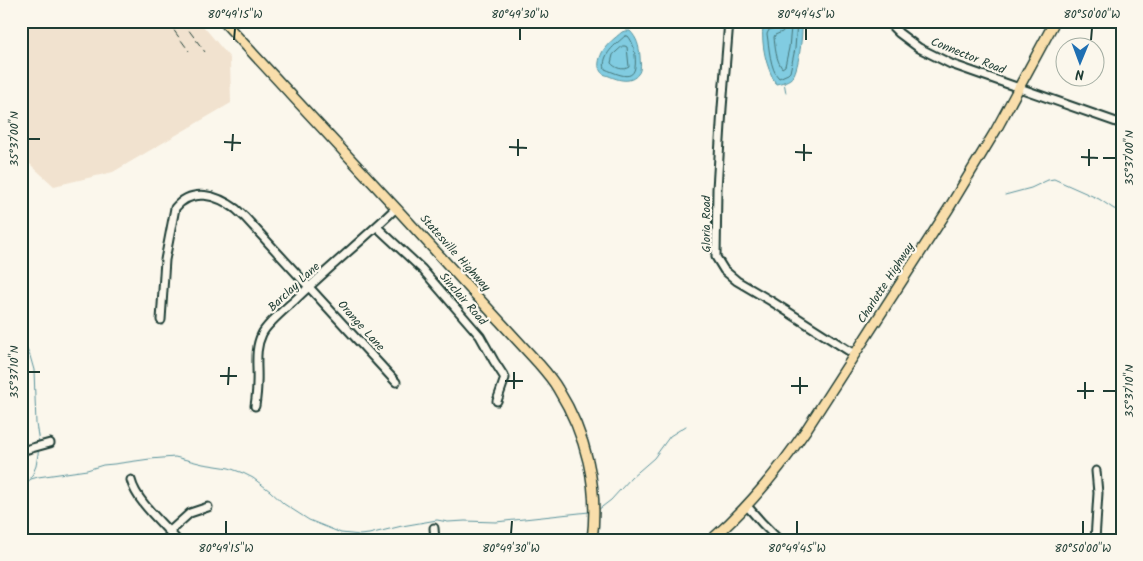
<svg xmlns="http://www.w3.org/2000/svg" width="1143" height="561" font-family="Kalam,sans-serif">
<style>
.built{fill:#f1e2cf}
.water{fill:#81cce1;stroke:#5a939c}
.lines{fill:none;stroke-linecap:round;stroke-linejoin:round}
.shore{stroke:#467679;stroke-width:1}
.stream{stroke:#5a939c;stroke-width:1}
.minor-casing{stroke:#1f3d34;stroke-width:11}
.major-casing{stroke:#1f3d34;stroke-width:12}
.minor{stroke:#fbf7ec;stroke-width:7}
.major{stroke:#f9deab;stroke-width:9}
.rail{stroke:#1f3d34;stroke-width:1;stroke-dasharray:8 4;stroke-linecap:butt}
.ticks{fill:none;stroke:#1f3d34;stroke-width:2}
.labels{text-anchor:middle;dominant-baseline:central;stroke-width:4.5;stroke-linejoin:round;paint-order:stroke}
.street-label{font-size:12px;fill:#1f3d34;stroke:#fbf7ec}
.neatline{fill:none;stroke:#1f3d34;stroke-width:2}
.ticks-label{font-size:12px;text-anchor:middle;fill:#1f3d34}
</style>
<rect width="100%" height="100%" fill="#fbf7ec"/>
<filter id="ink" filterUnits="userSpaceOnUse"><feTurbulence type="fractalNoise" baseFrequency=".02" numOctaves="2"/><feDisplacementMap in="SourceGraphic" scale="10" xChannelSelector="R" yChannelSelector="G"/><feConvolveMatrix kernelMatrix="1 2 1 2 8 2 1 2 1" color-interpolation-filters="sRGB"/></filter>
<g filter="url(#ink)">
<polygon class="built" points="21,21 199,21 230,58 231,103 113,172 54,186 21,156"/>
<g class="water">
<path d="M788,21H802C803,32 799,68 793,76C790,81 781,83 776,84C766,67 761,45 763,25Z"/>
<path d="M625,31H630C637,38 639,46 640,56C640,61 642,70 638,74C631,84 618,80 609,76C606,75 601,74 600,70C597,65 600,56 603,51C607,44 615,38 622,32Z"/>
</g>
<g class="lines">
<g class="shore">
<path d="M780,21L778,27L769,30L767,34C769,46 770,70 779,78L788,74L790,72L795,49L797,21"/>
<path d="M787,25H789L791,27L789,48L785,66L782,68C776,60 775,47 774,37L775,35L782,32Z"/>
<path d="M625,36H628C633,42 634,48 635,55C638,83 624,77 605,69C601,55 615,45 625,36Z"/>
<path d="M623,46H625L627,47L629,67C623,71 615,68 611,63L613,55Z"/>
</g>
<g class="stream">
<polyline points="784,82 786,93"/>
<polyline points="1005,195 1031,188 1048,180 1054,179 1099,199 1114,209 1122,211"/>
<polyline points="21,337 30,356 34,370 36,424 39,442"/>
<polyline points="31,478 36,466 39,448"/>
<polyline points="21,487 31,479 38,477 87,470 103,465 114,464 150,459 175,457 203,464 229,468 243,473 253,478 270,491 284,504 309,520 341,533 360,535 369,534 402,526 437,520 448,522 465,521 496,522 589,512"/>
<polyline points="598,510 611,500 631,478 654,458 670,436 686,426"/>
</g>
<defs>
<g id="minor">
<polyline points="729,21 722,108 717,189 716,257 724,270 737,281 771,301 854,354"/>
<polyline points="887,21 899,33 919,48 951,64 1122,124"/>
<polyline points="377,227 422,269 480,336 494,361 505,378 497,401"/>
<path d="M161,320L165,260L175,208C192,187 217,195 236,209C242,214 248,220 253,226L396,382"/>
<path d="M255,406C256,399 257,391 257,383C258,367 254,350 262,334C267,324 285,309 294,301C327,269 363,240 396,208"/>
<polyline points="21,451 50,443"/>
<path d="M131,480C136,501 163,524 177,540"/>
<polyline points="747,506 762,523 779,540"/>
<polyline points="434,528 435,540"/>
<polyline points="170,531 190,513 208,507"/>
<polyline points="1095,540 1098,493 1096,471"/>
</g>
<g id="major">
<path d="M223,21L396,208L539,364C546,372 553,380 558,389C586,434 599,487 592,540"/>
<path d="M711,540C748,508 779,470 806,430L949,208L996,130L1055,21"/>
</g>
</defs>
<use href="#minor" class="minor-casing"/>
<use href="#major" class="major-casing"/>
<use href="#minor" class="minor"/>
<use href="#major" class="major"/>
<g class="rail">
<polyline points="167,21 189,51"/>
<polyline points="182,21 205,52"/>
</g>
</g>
</g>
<path class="ticks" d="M234,40L235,28M520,40V28M806,40V28M1091,40L1092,28M28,139H40M224,142L241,143M509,147L527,148M232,151L233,134M795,152L812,153M518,156V139M1081,157L1098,158M1103,158H1116M804,161V144M1089,166V149M28,372H40M220,376H237M505,381H523M228,385L229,367M791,386H808M514,389V372M1077,391H1094M1103,391H1116M800,394V377M1085,399V382M226,534V521M511,534L512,521M797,534V521M1083,534V521"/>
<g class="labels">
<g class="street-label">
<text transform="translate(968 56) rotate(22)">Connector Road</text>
<text transform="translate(706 224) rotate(-90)">Gloria Road</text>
<text transform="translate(455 253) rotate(48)">Statesville Highway</text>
<text transform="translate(886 283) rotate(-57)">Charlotte Highway</text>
<text transform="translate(294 287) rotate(-43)">Barclay Lane</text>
<text transform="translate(463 299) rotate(49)">Sinclair Road</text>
<text transform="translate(361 326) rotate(48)">Orange Lane</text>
</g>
</g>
<rect width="1143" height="561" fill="none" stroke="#fbf7ec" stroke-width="55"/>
<g transform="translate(1080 62) rotate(181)"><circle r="24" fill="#fbf7ec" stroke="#a3ada2"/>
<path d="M0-4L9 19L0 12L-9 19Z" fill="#1f6fb2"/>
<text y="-8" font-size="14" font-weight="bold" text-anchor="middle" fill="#1f3d34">N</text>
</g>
<rect x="28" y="28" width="1088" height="506" class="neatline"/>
<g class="ticks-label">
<text x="235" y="18">80°49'15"W</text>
<text x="520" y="18">80°49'30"W</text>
<text x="806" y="18">80°49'45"W</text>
<text x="1092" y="18">80°50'00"W</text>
<text transform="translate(14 139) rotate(-90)" y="4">35°37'00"N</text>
<text transform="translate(1129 158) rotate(-90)" y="4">35°37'00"N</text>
<text transform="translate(14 372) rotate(-90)" y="4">35°37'10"N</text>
<text transform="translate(1129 391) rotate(-90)" y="4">35°37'10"N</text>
<text x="226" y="552">80°49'15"W</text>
<text x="511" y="552">80°49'30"W</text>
<text x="797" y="552">80°49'45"W</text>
<text x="1083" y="552">80°50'00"W</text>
</g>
</svg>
